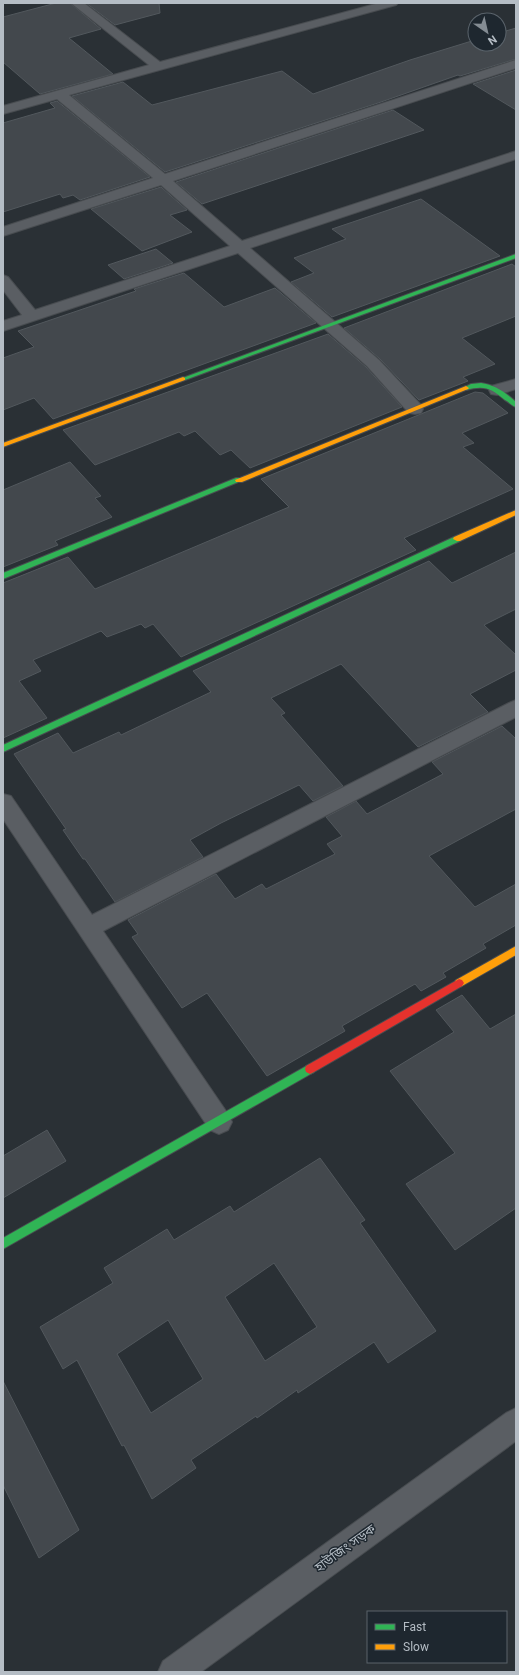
<svg xmlns="http://www.w3.org/2000/svg" width="519" height="1675" font-family="Roboto,'Noto Sans Bengali',sans-serif">
<style>
.building{fill:#43484d;stroke:#52585d;fill-rule:evenodd}
.lines{fill:none;stroke-linecap:round;stroke-linejoin:round}
.street-casing{stroke:#484c50;stroke-width:2}
.fast-casing{stroke:#484c50;stroke-width:2}
.slow-casing{stroke:#484c50;stroke-width:2}
.jam-casing{stroke:#484c50;stroke-width:2}
.street{fill:#5a5e63;fill-rule:evenodd}
.fast{fill:#30b455;fill-rule:evenodd}
.slow{fill:#ff9f0a;fill-rule:evenodd}
.jam{fill:#e5322d;fill-rule:evenodd}
.labels{text-anchor:middle;dominant-baseline:central;stroke-width:3;stroke-linejoin:round;paint-order:stroke}
.near-street-label{font-size:13px;fill:#b5bdc5;stroke:#1e272f}
</style>
<rect width="100%" height="100%" fill="#2a3035"/>
<g class="building">
<polygon points="56,3 70,3 101,29 69,38 113,74 40,94 3,62 3,17"/>
<polygon points="86,3 159,3 160,13 115,25"/>
<polygon points="516,28 516,59 460,76 458,75 381,102 165,172 72,96 123,82 152,105 282,71 313,94 410,60 475,40 475,44 499,44 499,33"/>
<polygon points="516,70 516,110 473,84"/>
<polygon points="57,101 150,177 80,200 73,195 63,198 60,194 3,212 3,123 55,108 50,103"/>
<polygon points="393,110 424,130 202,204 176,182"/>
<polygon points="161,187 187,210 170,215 192,232 142,251 91,209"/>
<polygon points="421,199 500,256 332,317 291,282 314,273 294,258 346,239 332,229"/>
<polygon points="156,249 173,263 124,279 108,265"/>
<polygon points="512,264 516,267 516,316 462,338 495,364 463,377 468,381 419,400 380,359 344,328"/>
<polygon points="184,273 224,307 275,288 316,323 53,419 34,398 3,410 3,358 34,347 18,331 136,291 134,289"/>
<polygon points="328,334 366,367 402,407 250,468 231,450 220,455 195,431 184,436 179,432 95,465 63,430"/>
<polygon points="475,392 483,393 508,413 462,433 474,443 463,447 513,489 404,538 416,550 181,657 153,624 145,628 141,624 107,637 101,631 33,660 41,671 19,681 47,718 3,738 3,583 68,557 95,589 289,507 261,479"/>
<polygon points="70,462 101,496 95,498 112,517 55,541 58,545 3,567 3,490"/>
<polygon points="516,552 516,609 484,625 516,655 516,670 470,694 488,712 418,747 341,664 271,698 285,713 281,715 343,786 313,801 299,785 221,823 190,840 203,857 115,902 85,859 83,859 63,830 66,829 14,754 58,733 73,753 119,732 121,735 211,692 193,671 429,561 452,583"/>
<polygon points="502,726 516,739 516,809 429,856 475,907 516,884 516,925 483,944 486,948 443,973 446,977 421,991 415,984 342,1026 345,1031 267,1076 207,993 182,1008 132,937 138,934 128,920 216,874 235,899 262,884 266,889 335,854 327,844 342,836 326,817 356,801 367,814 443,774 432,762"/>
<polygon points="462,995 490,1029 516,1014 516,1208 455,1250 406,1184 455,1153 390,1071 454,1032 436,1010"/>
<polygon points="47,1130 66,1161 3,1198 3,1156"/>
<path d="M320,1158L365,1220L360,1223L436,1331L388,1363L374,1342L298,1393L297,1390L257,1418L256,1416L191,1460L196,1468L152,1499L124,1445L122,1446L77,1360L63,1369L40,1327L113,1283L104,1268L167,1229L174,1240L230,1206L234,1212ZM274,1263L317,1327L265,1361L225,1297ZM168,1320L203,1379L151,1413L117,1354Z"/>
<polygon points="3,1381 79,1530 39,1558 3,1485"/>
</g>
<g class="lines">
<defs>
<g id="street">
<polygon points="71,3 84,3 160,62 379,3 398,3 396,5 69,95 165,174 516,60 516,68 173,181 242,241 516,151 516,159 250,248 379,360 421,405 423,409 421,413 415,414 409,413 367,366 238,253 3,331 3,321 22,315 3,290 3,275 8,277 35,310 230,246 161,185 3,236 3,227 153,178 57,99 3,114 3,106 149,65"/>
<polygon points="516,379 516,389 497,395 491,394 489,390 491,386"/>
<polygon points="516,700 516,717 103,931 228,1114 232,1122 228,1130 219,1134 210,1130 3,819 3,794 11,796 92,915 509,703"/>
<polygon points="516,1408 516,1441 201,1672 158,1672 163,1661 506,1413"/>
</g>
<g id="fast">
<polygon points="516,254 516,258 185,380 181,380 180,379"/>
<path d="M481,383C495,385 505,392 516,402V407C512,406 509,402 505,400C491,388 484,385 466,390L463,388L471,384Z"/>
<polygon points="236,478 242,478 243,480 3,579 3,573"/>
<polygon points="454,537 457,537 461,539 460,541 3,752 3,745"/>
<polygon points="310,1064 314,1066 315,1069 314,1072 3,1249 3,1238"/>
</g>
<g id="slow">
<polygon points="183,377 185,378 185,380 3,447 3,443"/>
<polygon points="466,386 469,388 468,389 242,482 236,482 235,480"/>
<polygon points="516,510 516,515 460,541 457,541 453,539 454,537"/>
<polygon points="516,946 516,955 462,986 459,987 456,986 454,983 456,980"/>
</g>
<polygon id="jam" points="459,979 462,980 464,983 462,986 314,1072 310,1074 306,1072 305,1069 306,1066"/>
</defs>
<use href="#street" class="street-casing"/>
<use href="#fast" class="fast-casing"/>
<use href="#slow" class="slow-casing"/>
<use href="#jam" class="jam-casing"/>
<use href="#street" class="street"/>
<use href="#fast" class="fast"/>
<use href="#slow" class="slow"/>
<use href="#jam" class="jam"/>
</g>
<g class="labels">
<g class="near-street-label">
<text transform="translate(345 1548) rotate(-36)">হাউজিং সড়ক</text>
</g>
</g>
<rect width="519" height="1675" fill="none" stroke="#b5bdc5" stroke-width="8"/>
<rect x="367" y="1611" width="140" height="52" fill="#1e272f" stroke="#5a636b"/>
<rect x="375" y="1624" width="20" height="6" fill="#30b455" stroke="#5a636b"/>
<text x="403" y="1631" font-size="12" fill="#b5bdc5">Fast</text>
<rect x="375" y="1644" width="20" height="6" fill="#ff9f0a" stroke="#5a636b"/>
<text x="403" y="1651" font-size="12" fill="#b5bdc5">Slow</text>
<g transform="translate(487 32) rotate(146)"><circle r="19" fill="#1e272f" stroke="#5a636b"/>
<path d="M0-3L7 15L0 10L-7 15Z" fill="#848c93"/>
<text y="-6" font-size="11" font-weight="bold" text-anchor="middle" fill="#b5bdc5">N</text>
</g>
</svg>
